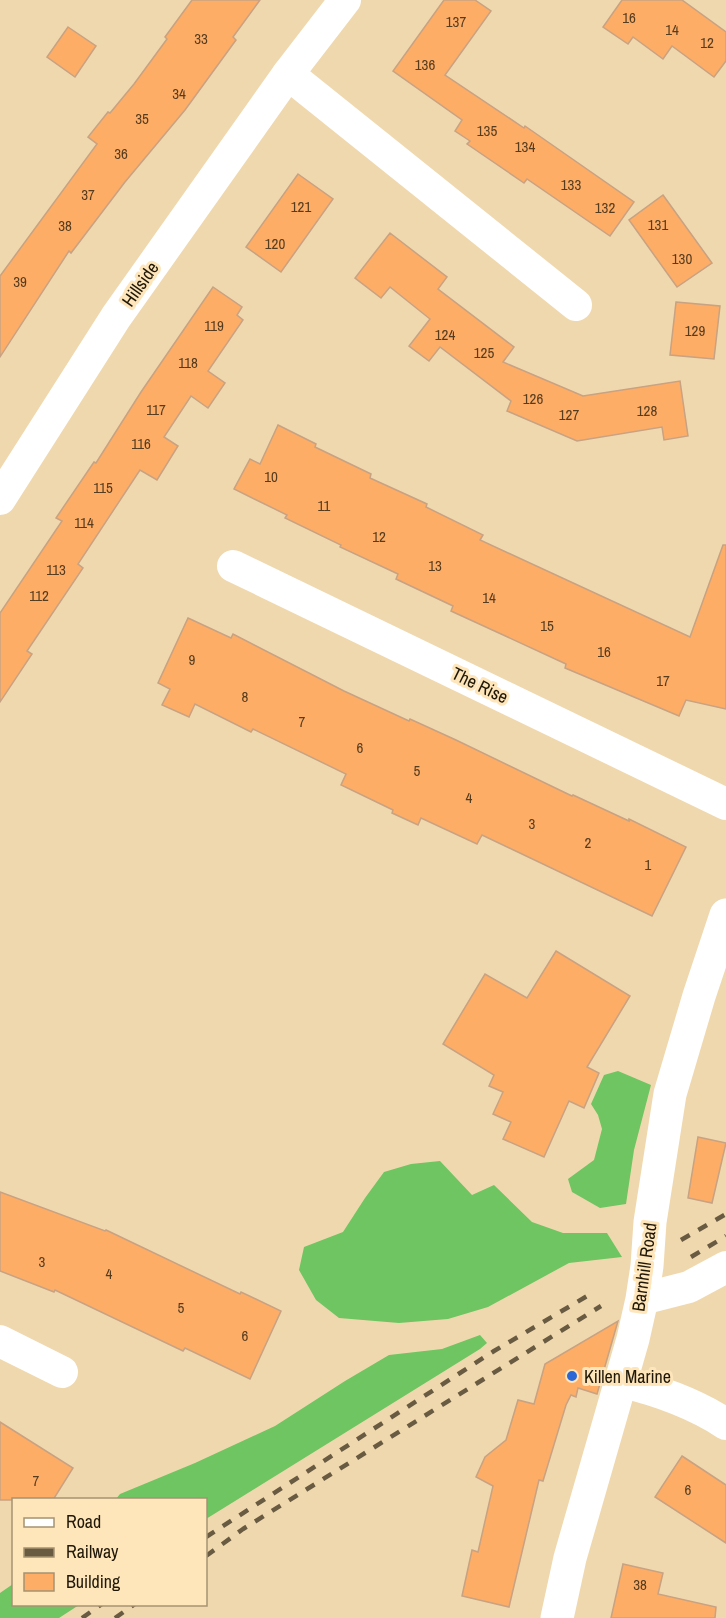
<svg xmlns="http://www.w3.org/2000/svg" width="726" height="1618" font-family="'Archivo Narrow',sans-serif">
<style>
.forest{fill:#6ec561}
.building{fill:#fdad66;stroke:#c7a283;stroke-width:1.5}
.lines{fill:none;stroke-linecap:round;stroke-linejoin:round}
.minor{stroke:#fff;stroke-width:32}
.major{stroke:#fff;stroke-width:33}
.rail{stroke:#695b42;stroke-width:4.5;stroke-dasharray:10 10;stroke-linecap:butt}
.poi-dot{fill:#2b67d5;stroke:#fee5ba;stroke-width:2}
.labels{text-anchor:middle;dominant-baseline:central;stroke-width:6;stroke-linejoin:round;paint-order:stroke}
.number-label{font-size:15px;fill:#563c1f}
.street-label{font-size:18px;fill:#1f1707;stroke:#fee5ba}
.poi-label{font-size:18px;fill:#1f1707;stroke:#fee5ba;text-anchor:start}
</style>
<rect width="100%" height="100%" fill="#f0d8ae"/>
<g class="forest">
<polygon points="618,1071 651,1085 634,1150 626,1204 600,1208 572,1192 568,1179 594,1160 602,1129 598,1115 591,1104 604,1075"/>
<polygon points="440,1161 472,1195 494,1185 532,1222 563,1233 607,1233 622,1257 569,1263 488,1307 448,1319 399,1323 339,1318 316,1300 299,1270 304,1247 343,1232 365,1198 384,1172 411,1164"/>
<polygon points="480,1335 487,1343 480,1349 206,1519 206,1500 116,1499 120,1494 195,1463 275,1426 345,1381 389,1355 442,1349"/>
<polygon points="13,1584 14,1604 79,1605 59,1618 0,1618 0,1593"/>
</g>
<g class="building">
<polygon points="192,0 260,0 233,37 236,40 185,110 125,182 71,253 69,251 0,357 0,276 97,144 88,137 108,112 110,113 134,84 167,39 165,37"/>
<polygon points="444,0 475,0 491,11 445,75 524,128 525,126 634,202 610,236 527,179 524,183 467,144 470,141 455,131 462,120 393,71"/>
<polygon points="622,0 682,0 726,32 726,61 714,77 672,46 663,59 633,37 628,44 603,27"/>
<polygon points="68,27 96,46 75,77 47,57"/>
<polygon points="298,174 333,199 281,272 246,247"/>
<polygon points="663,195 712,263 677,287 629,220"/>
<polygon points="390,233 447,277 438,289 514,347 503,362 583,396 680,381 688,436 664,440 662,427 577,441 507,411 511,401 440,347 429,361 409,346 430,319 390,287 381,298 355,278"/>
<polygon points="213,287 242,307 237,315 243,320 208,371 225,383 208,408 191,396 164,437 178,446 157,480 140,470 78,564 83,568 27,651 32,654 0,702 0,613 62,521 56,518 94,462 96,463 141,392"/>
<polygon points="676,302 720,306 714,359 670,355"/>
<polygon points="278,425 316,444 315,447 371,474 370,478 427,504 426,507 483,535 480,540 690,637 723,545 726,545 726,709 686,700 679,716 565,668 566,664 451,611 453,606 396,579 398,574 340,547 341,545 285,518 287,515 234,489 250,459 260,464"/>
<polygon points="188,618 231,638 233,634 344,691 409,721 410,719 456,740 572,796 573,795 629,821 629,819 686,847 652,916 482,835 477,844 421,818 418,825 392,813 393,810 341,785 346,774 253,729 251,732 195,704 189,717 162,705 170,689 158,683"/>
<polygon points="556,951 630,996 587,1067 599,1073 584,1108 569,1101 544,1157 503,1139 511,1122 493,1114 503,1092 489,1086 494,1075 443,1044 485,974 527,998"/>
<polygon points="698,1137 726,1143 712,1203 688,1198"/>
<polygon points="0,1192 105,1231 106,1230 240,1294 241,1292 281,1311 250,1379 185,1348 183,1351 55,1290 54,1292 0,1271"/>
<polygon points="618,1321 597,1394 578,1388 576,1397 571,1395 566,1405 543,1481 539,1480 509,1607 462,1596 472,1550 478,1552 493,1486 476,1477 485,1457 506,1440 518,1400 534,1404 545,1364"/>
<polygon points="0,1422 73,1468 53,1500 0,1500"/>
<polygon points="682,1456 726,1485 726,1543 655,1497"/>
<polygon points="623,1564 663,1573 658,1594 716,1607 715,1618 611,1618"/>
</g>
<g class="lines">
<g class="minor">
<polyline points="288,74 576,305"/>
<polyline points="0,499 116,317 288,74 345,0"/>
<polyline points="233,566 726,804"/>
<polyline points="642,1299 689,1287 726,1267"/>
<polyline points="0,1341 62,1372"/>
<path d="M619,1381C657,1390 694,1403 726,1424"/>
</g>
<polyline class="major" points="557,1618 570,1558 633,1339 642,1299 647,1266 650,1222 670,1094 699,996 726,915"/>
<g class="rail">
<polyline points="681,1240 726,1214"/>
<polyline points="691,1257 726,1236"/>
<polyline points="206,1537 494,1351 594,1292"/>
<polyline points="206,1556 243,1529 601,1306"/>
<polyline points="82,1618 102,1604"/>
<polyline points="115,1618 135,1604"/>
</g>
</g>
<circle class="poi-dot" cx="572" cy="1376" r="6"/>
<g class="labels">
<g class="number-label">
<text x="629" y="17">16</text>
<text x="456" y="21">137</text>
<text x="672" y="29">14</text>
<text x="201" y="38">33</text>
<text x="707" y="42">12</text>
<text x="425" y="64">136</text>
<text x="179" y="93">34</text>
<text x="142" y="118">35</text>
<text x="487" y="130">135</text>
<text x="525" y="146">134</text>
<text x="121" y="153">36</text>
<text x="571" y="184">133</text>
<text x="88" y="194">37</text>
<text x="301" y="206">121</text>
<text x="605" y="207">132</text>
<text x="658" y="224">131</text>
<text x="65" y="225">38</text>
<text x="275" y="243">120</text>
<text x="682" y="258">130</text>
<text x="20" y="281">39</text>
<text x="214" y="325">119</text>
<text x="695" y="330">129</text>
<text x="445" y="334">124</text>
<text x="484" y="352">125</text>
<text x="188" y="362">118</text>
<text x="533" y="398">126</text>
<text x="156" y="409">117</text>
<text x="647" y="410">128</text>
<text x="569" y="414">127</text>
<text x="141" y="443">116</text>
<text x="271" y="476">10</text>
<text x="103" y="487">115</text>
<text x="324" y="505">11</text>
<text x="84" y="522">114</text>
<text x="379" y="536">12</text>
<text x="435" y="565">13</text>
<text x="56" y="569">113</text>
<text x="39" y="595">112</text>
<text x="489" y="597">14</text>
<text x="547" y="625">15</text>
<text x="604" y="651">16</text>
<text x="192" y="659">9</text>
<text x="663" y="680">17</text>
<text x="245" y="696">8</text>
<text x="302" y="721">7</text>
<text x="360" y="747">6</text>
<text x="417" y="770">5</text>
<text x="469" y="797">4</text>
<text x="532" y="823">3</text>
<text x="588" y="842">2</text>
<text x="648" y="864">1</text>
<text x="42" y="1261">3</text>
<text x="109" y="1273">4</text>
<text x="181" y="1307">5</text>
<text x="245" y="1335">6</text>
<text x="36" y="1480">7</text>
<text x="688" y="1489">6</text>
<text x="640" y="1584">38</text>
</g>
<g class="street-label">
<text transform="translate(140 284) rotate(-55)">Hillside</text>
<text transform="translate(480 685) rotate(26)">The Rise</text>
<text transform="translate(644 1267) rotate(-82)">Barnhill Road</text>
</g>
<g class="poi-label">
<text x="584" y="1376">Killen Marine</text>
</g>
</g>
<rect x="12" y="1498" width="195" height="108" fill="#fee5ba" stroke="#a59372" stroke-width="1.5"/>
<rect x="24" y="1518" width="30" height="9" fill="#ffffff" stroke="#a59372" stroke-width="1.5"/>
<text x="66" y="1528" font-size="18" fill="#1f1707">Road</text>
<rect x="24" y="1548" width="30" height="9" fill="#695b42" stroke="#a59372" stroke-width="1.5"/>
<text x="66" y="1558" font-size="18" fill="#1f1707">Railway</text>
<rect x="24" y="1573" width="30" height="18" fill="#fdad66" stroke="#a59372" stroke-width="1.5"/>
<text x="66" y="1588" font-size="18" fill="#1f1707">Building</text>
</svg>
